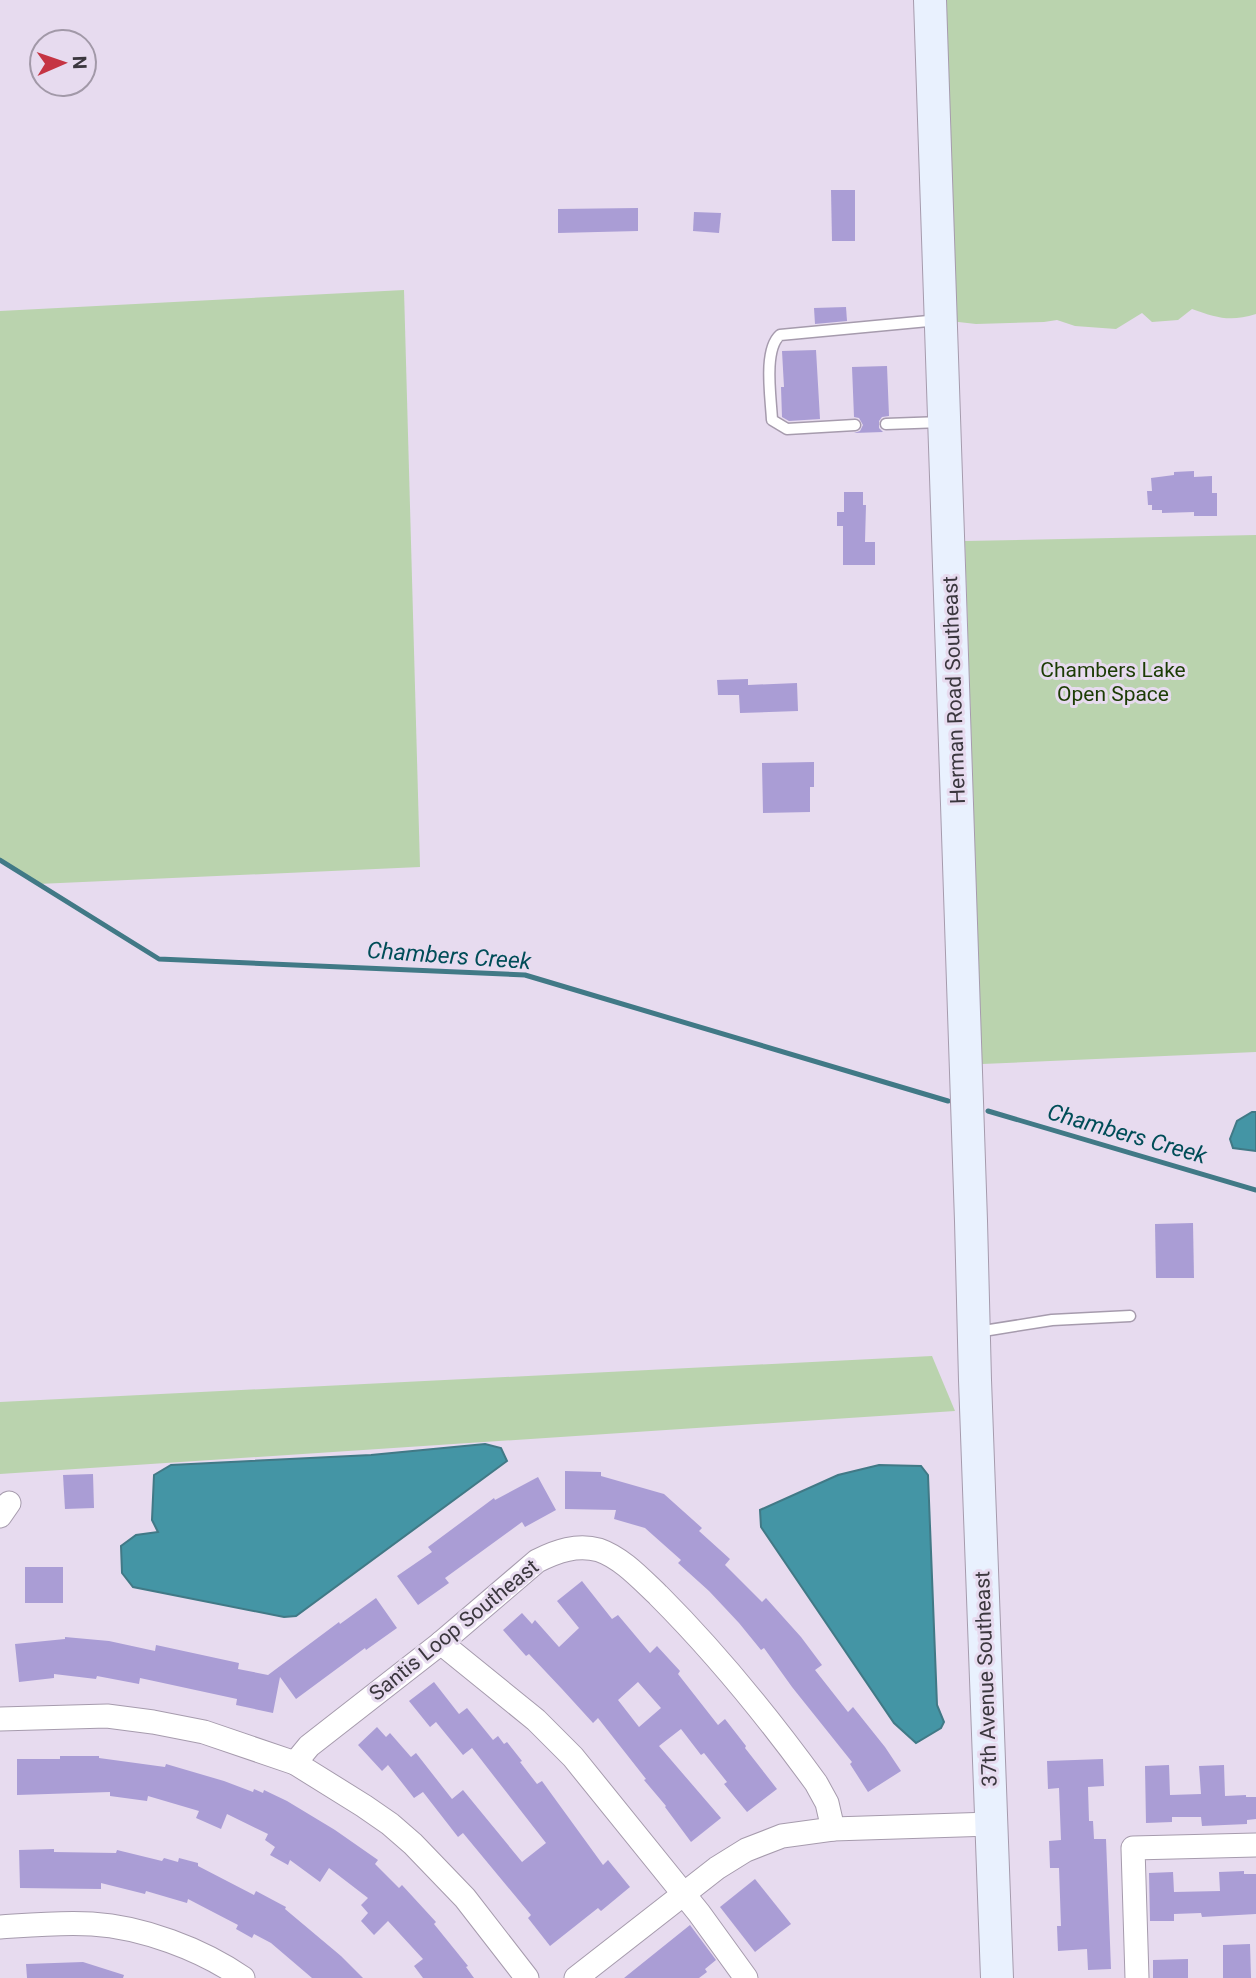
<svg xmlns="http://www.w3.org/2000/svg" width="1256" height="1978" font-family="Roboto,sans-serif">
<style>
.green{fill:#bad3ae}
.water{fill:#4495a5;stroke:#417986;stroke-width:2}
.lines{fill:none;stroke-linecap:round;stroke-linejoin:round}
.stream{stroke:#417986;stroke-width:5}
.building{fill:#aa9dd5;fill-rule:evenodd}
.lane-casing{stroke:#a69bad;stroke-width:13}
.street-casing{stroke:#a69bad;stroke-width:25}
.secondary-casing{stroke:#a69bad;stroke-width:34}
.lane{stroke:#fff;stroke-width:10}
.street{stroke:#fff;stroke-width:23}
.secondary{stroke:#e9f1fe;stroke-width:32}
.labels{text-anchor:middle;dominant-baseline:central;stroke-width:6;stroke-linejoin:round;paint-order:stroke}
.park-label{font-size:21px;fill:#1c3c04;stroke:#e7dbef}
.street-label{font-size:21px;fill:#3b373e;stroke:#e7dbef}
.water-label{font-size:23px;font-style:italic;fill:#004d58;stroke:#e7dbef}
</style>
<rect width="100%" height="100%" fill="#e7dbef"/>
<g class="green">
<path d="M929,0H1256V314C1230,322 1217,318 1192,309L1178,320L1152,322L1142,313L1116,329L1075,326L1057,320L1044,322L976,324L941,320Z"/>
<polygon points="404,290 420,867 38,884 0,860 0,311"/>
<polygon points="1256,535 1256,1052 982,1064 965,541"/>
<polygon points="932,1356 955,1411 0,1474 0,1402"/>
</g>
<g class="water">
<polygon points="1252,1112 1256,1112 1256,1151 1233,1148 1230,1139 1237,1121"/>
<polygon points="485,1444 501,1448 507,1461 296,1616 284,1617 133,1587 122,1573 121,1546 136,1535 158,1532 152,1520 154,1475 171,1465 371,1455"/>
<polygon points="879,1465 921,1466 928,1475 937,1705 944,1722 941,1728 916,1743 894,1723 761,1527 760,1510 838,1475"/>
</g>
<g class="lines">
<g class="stream">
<polyline points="0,860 159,959 525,975 948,1101"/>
<polyline points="988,1111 1256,1190"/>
</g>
</g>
<g class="building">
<polygon points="831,190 855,190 855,241 832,241"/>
<polygon points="638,208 638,231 558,233 558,209"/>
<polygon points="694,212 721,213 719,233 693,231"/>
<polygon points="846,307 847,321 815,324 814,308"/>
<polygon points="816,350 820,419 789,421 782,417 781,387 784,387 782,351"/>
<polygon points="887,366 889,416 882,417 879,421 879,428 883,432 854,433 860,431 863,425 859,418 854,417 852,367"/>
<polygon points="1194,471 1194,477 1212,476 1212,493 1217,493 1217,516 1194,516 1194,512 1162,513 1162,510 1152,510 1152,505 1148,505 1147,491 1152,491 1151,478 1174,475 1174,472"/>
<polygon points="844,492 863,492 863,505 866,505 865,542 875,542 875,565 843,565 843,526 837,526 837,512 844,512"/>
<polygon points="748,679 748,685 797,683 798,711 740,713 739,695 718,695 717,680"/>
<polygon points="814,762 814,787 810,787 810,812 763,813 762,763"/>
<polygon points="1193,1223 1194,1278 1156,1278 1155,1224"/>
<polygon points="565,1471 601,1472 601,1476 664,1494 702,1528 699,1531 730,1559 725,1565 762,1602 766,1598 801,1637 822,1665 815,1670 848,1712 853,1707 885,1747 901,1771 868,1792 850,1764 852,1762 792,1687 764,1648 761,1650 739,1623 709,1591 678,1563 681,1560 645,1528 614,1519 616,1510 565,1509"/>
<polygon points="93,1474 94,1508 65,1509 63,1475"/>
<polygon points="538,1477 556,1510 525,1527 522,1522 445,1578 449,1583 418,1605 397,1576 432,1552 428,1547 494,1498 495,1500"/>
<rect x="25" y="1567" width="38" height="36"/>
<path d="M582,1581L612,1619L618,1615L650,1653L657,1646L680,1671L678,1674L718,1725L725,1719L746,1746L745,1748L777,1789L747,1812L724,1784L727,1782L704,1753L701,1755L681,1729L659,1746L721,1818L691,1842L665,1807L666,1806L644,1780L646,1779L598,1718L593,1723L562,1689L529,1654L526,1656L503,1630L522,1613L532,1624L535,1620L559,1647L579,1628L557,1601ZM638,1682L661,1708L639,1727L618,1700Z"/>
<polygon points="376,1598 397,1628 366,1650 365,1648 296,1699 280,1677 273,1713 236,1705 237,1699 140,1678 139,1684 97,1676 96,1679 54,1674 54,1678 19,1682 15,1644 65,1639 65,1637 109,1641 155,1651 156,1645 239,1663 238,1669 268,1675 339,1622 340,1624"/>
<polygon points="434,1682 459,1714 467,1708 493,1740 498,1736 504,1744 507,1742 522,1761 520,1762 537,1784 542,1781 603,1865 608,1860 630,1887 601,1911 598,1908 550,1946 528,1918 531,1915 463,1833 458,1837 423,1792 414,1798 388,1765 382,1771 358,1745 377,1727 386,1737 390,1733 411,1757 416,1753 452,1799 463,1790 522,1862 546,1843 472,1748 463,1755 436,1722 430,1727 409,1701"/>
<polygon points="60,1756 99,1756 99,1758 165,1767 166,1764 224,1781 253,1792 254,1789 263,1793 264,1790 287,1801 335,1830 378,1860 375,1864 399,1888 402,1885 436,1922 434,1924 468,1966 466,1967 474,1978 423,1978 414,1966 423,1959 388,1921 374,1935 361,1921 368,1913 361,1905 368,1898 329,1868 320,1882 290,1860 288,1865 270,1855 275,1847 265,1840 268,1834 227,1814 221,1829 196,1818 199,1811 148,1796 147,1801 110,1796 110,1792 17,1795 17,1759 60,1759"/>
<polygon points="1103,1759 1104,1786 1088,1787 1089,1821 1093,1821 1094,1839 1106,1839 1111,1969 1088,1970 1087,1949 1058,1951 1057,1926 1061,1926 1059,1868 1050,1868 1049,1841 1061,1840 1059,1788 1048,1789 1047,1761"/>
<polygon points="1169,1765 1170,1795 1201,1794 1199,1766 1224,1765 1225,1796 1246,1795 1246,1797 1256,1797 1256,1819 1247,1820 1247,1824 1202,1826 1201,1817 1172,1817 1172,1822 1146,1823 1145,1766"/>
<polygon points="54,1849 54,1852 116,1853 117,1850 162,1861 164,1858 178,1862 179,1858 198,1863 198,1866 254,1895 256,1891 286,1907 285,1909 341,1956 363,1978 312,1978 271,1943 254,1934 252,1938 236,1929 238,1925 188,1899 187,1903 146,1891 145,1894 101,1883 101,1889 20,1888 19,1850"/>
<polygon points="1244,1871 1244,1874 1256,1874 1256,1914 1202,1917 1201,1913 1174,1914 1174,1921 1150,1921 1149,1873 1173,1872 1174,1892 1220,1891 1219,1872"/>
<polygon points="755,1879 791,1924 755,1952 720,1907"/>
<polygon points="690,1925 716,1960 705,1969 707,1972 699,1978 624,1978"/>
<polygon points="1250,1944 1251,1978 1223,1978 1223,1945"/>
<polygon points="1188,1959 1188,1978 1153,1978 1153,1960"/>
<polygon points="83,1962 124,1975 123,1978 27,1978 26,1964"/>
</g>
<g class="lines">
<defs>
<g id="lane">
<polyline points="886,424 942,422"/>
<path d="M855,425L787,429L772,420C771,398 763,350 780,335L939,320"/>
<polyline points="977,1332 1052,1320 1130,1316"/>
</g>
<g id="street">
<polyline points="0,1516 9,1503"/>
<polyline points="441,1643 536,1720 573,1757 699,1913 746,1978"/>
<polyline points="0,1719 107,1716 153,1722 204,1732 295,1763 364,1806 390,1824 413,1844 465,1898 527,1978"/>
<path d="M295,1763L309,1746L441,1643L537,1561C557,1551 577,1544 599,1550C622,1558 641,1579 658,1595C716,1653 768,1717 816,1783L827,1803L833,1829"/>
<path d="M0,1927C30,1925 61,1922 92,1924C142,1927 201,1949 243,1978"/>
<polyline points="576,1978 717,1868 746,1850 782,1836 833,1829 992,1824"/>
<polyline points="1137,1978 1133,1848 1256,1845"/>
</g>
<polyline id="secondary" points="930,0 971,1221 975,1380 997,1978"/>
</defs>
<use href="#lane" class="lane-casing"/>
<use href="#street" class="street-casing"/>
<use href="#secondary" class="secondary-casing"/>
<use href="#lane" class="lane"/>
<use href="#street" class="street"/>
<use href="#secondary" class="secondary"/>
</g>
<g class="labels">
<g class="park-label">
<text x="1113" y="670">Chambers Lake<tspan x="1113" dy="24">Open Space</tspan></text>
</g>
<g class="street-label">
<text transform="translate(954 690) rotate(-92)">Herman Road Southeast</text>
<text transform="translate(454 1630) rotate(-39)">Santis Loop Southeast</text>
<text transform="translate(986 1679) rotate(-92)">37th Avenue Southeast</text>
</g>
<g class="water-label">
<text transform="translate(449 956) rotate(4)">Chambers Creek</text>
<text transform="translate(1127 1134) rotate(16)">Chambers Creek</text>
</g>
</g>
<g transform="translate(63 63) rotate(88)"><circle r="33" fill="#e7dbef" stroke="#a299a8" stroke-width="2"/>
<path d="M0-5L12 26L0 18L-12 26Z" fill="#c53443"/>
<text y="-10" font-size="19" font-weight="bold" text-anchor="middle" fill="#3b373e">N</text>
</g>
</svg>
